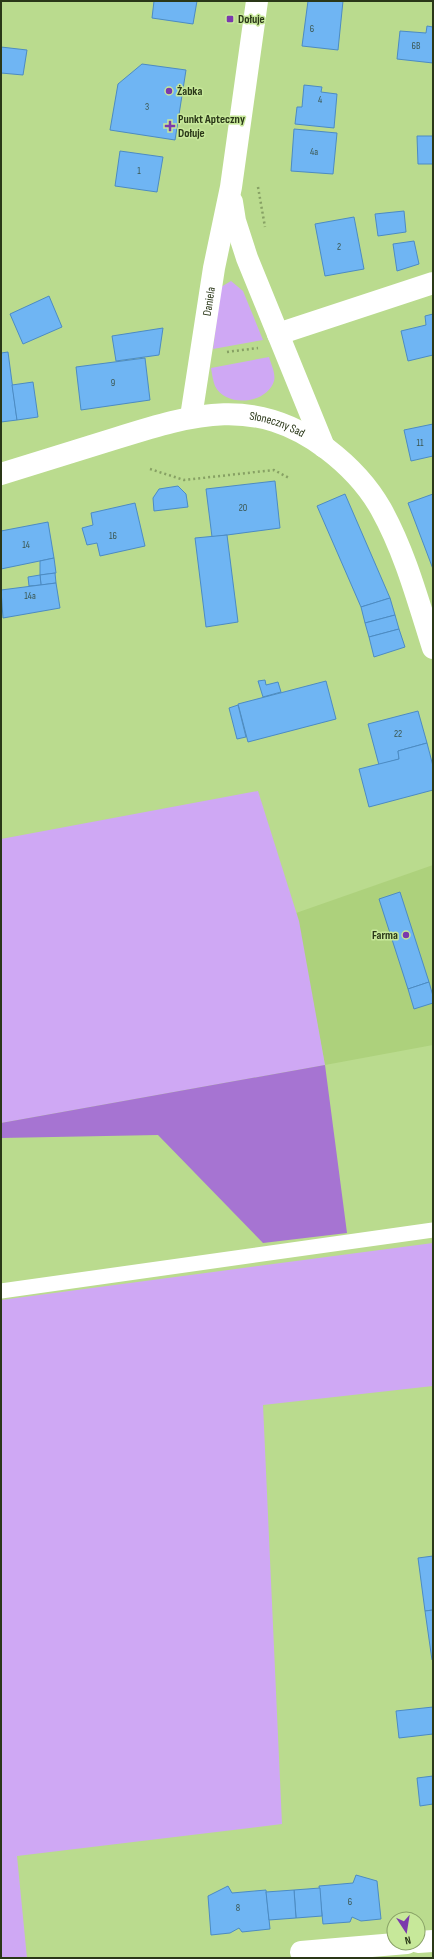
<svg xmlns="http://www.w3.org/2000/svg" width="434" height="1959" font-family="'Sofia Sans Condensed',sans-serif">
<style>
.built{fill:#add17c}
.green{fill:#cfa8f4}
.forest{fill:#a674d2}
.building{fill:#6fb5f3;stroke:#4c8bc3}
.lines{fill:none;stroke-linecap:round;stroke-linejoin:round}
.path{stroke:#87a164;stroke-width:2.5;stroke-dasharray:2 3;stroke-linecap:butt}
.service{stroke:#fff;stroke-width:15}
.minor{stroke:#fff;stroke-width:22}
.tertiary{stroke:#fff;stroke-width:22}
.primary{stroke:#fff;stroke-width:22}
.poi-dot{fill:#7b39ad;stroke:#c7e89a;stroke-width:1.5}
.labels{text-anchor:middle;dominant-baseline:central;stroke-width:3;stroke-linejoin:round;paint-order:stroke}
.number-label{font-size:10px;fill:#3b564f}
.poi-label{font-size:12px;font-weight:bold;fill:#2a3718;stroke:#c7e89a;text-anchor:start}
.street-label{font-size:12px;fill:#2a3718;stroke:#c7e89a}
</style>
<rect width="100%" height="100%" fill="#badb8e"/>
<polygon class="built" points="433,865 433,1045 325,1065 296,913"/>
<g class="green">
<polygon points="231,281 243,291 263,340 213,349 221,287"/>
<path d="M269,357C271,364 276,374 274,381C267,404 226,408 215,386C213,381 212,374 211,368Z"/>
<polygon points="258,791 299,921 325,1065 1,1123 1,839"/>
<polygon points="433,1243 433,1386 263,1405 282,1824 17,1856 27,1958 1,1958 1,1300"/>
</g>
<polygon class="forest" points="325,1065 347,1233 263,1243 158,1135 1,1138 1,1123"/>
<g class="building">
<polygon points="154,1 197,1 193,24 152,18"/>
<polygon points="308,1 343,1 338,50 302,46"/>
<polygon points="427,26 433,27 433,63 397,59 400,31 426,33"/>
<polygon points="1,47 27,50 23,75 1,73"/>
<polygon points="142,64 186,70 175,140 110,130 118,84"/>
<polygon points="304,85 322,87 321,92 337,94 334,128 295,124 297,107 302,107"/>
<polygon points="294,129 337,133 333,174 291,171"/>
<polygon points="417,136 433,136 433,164 418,164"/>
<polygon points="120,151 163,157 157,192 115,186"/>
<polygon points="404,211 406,232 378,236 375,214"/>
<polygon points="354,217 364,269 325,276 315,224"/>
<polygon points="414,241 419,264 397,271 393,244"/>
<polygon points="49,296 62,327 23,344 10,314"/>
<polygon points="433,314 433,355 408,361 401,331 426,325 425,316"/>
<polygon points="163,328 159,355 116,361 112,336"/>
<polygon points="8,352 17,420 1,422 1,353"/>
<polygon points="145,358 150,400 81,410 76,367"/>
<polygon points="33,382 38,417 17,420 12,385"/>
<polygon points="433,424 433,456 411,461 404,430"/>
<polygon points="275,481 280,528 212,537 206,489"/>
<polygon points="178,486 186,494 188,507 154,511 153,498 159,489"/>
<polygon points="345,494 390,598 361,607 317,506"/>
<polygon points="433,494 433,569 408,503"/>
<polygon points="135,503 145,546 100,556 97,543 87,545 82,528 93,525 91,513"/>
<polygon points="48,522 54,558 1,569 1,531"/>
<polygon points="227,535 238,622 206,627 195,538"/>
<polygon points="54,558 56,573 40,575 40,561"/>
<polygon points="55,573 56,583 41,585 40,575"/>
<polygon points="40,575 41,585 29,586 28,577"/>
<polygon points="56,583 60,608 3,618 1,590"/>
<polygon points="390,598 395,615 365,623 361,607"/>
<polygon points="395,615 399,629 369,637 365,623"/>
<polygon points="399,629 405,647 374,657 369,637"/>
<polygon points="265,680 266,685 278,682 281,692 263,697 258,681"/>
<polygon points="326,681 336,719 248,742 238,704"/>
<polygon points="238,705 246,737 237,739 229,708"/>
<polygon points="418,711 427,743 398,751 399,759 379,765 368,724"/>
<polygon points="427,743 433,766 433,790 369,807 359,769 399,759 398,751"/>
<polygon points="400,892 429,982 408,989 379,899"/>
<polygon points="429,982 433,996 433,1003 414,1009 408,989"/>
<polygon points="433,1556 433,1610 425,1611 418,1558"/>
<polygon points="433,1610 433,1660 432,1660 425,1611"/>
<polygon points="433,1707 433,1734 399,1738 396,1711"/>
<polygon points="433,1776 433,1804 420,1806 417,1778"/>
<polygon points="356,1875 377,1881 381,1919 361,1921 352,1917 350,1922 323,1924 319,1886 353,1883"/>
<polygon points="228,1886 232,1893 266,1890 270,1929 242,1932 239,1928 230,1933 211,1935 208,1896"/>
<polygon points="320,1888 322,1916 296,1918 294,1890"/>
<polygon points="294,1890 296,1918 269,1920 266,1892"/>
</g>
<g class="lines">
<g class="path">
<polyline points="258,187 265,227"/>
<polyline points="227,352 258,348"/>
<polyline points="150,469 184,480 274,470 289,478"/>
</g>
<polyline class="service" points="1,1291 433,1230"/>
<g class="minor">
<polyline points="278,334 433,283"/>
<polyline points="418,1942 433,1941"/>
<polyline points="301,1952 407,1943"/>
</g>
<g class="tertiary">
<polyline points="232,202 235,221 247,258 324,447"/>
<path id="s1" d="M191,417L214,268L231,187L257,1"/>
</g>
<path class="primary" id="s2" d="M1,474C40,462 78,450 117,438C194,414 255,395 327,449C348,465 368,486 381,509C405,552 418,601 433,648"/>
</g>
<g class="poi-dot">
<rect x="226" y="15" width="8" height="8" rx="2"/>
<circle cx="169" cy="91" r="4"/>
<path d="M168 120h4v4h4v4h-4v4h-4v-4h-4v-4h4z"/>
<circle cx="406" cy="935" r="4"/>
</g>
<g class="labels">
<g class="number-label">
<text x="312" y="29">6</text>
<text x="416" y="46">6B</text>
<text x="320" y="100">4</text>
<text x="147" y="107">3</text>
<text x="314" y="152">4a</text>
<text x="139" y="171">1</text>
<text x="339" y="247">2</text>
<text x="113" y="383">9</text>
<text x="420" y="443">11</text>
<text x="243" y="508">20</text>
<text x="113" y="536">16</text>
<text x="26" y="545">14</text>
<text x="30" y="596">14a</text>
<text x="398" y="734">22</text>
<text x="350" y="1902">6</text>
<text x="238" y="1908">8</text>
</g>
<g class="poi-label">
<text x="238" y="19">Dołuje</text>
<text x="177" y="91">Żabka</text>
<text x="178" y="119">Punkt Apteczny<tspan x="178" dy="14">Dołuje</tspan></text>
<text x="398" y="935" text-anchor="end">Farma</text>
</g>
<g class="street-label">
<text stroke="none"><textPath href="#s1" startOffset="117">Daniela</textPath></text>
<text stroke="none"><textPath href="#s2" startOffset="286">Słoneczny Sad</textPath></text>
</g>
</g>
<rect width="434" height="1959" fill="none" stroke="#2a3718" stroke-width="4"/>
<g transform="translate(406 1931) rotate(168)"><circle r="19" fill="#c7e89a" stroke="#88a166"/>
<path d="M0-3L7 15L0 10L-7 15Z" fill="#7b39ad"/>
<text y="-6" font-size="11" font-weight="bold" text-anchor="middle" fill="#2a3718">N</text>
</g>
</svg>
